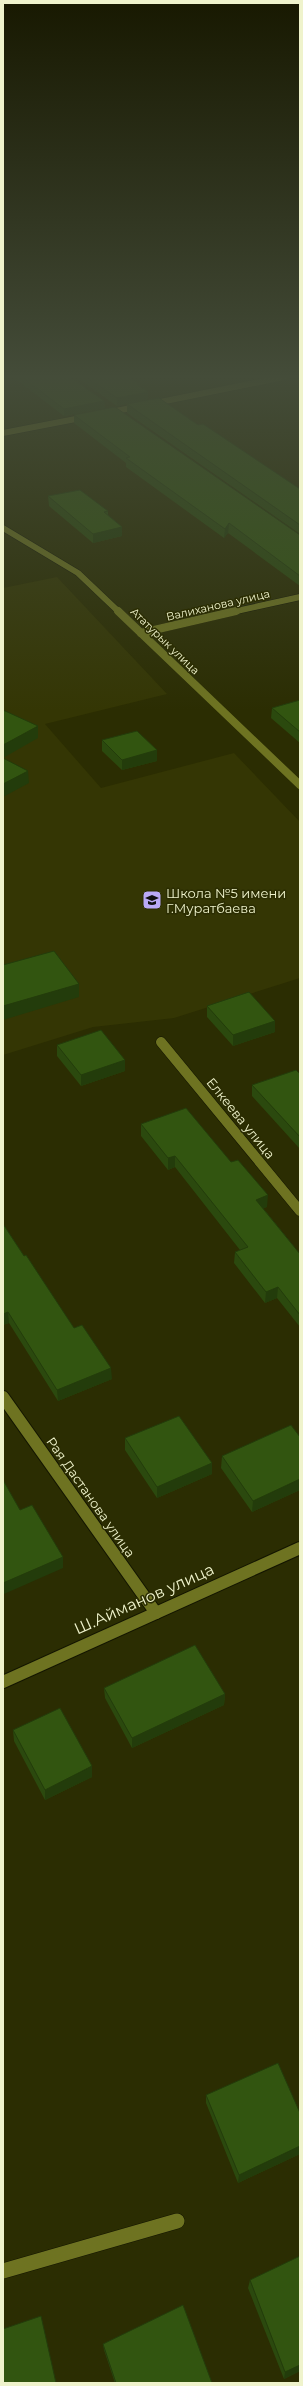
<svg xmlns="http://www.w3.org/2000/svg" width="303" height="2386" font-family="Montserrat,sans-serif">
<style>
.built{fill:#343604}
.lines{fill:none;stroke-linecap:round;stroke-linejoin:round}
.minor-far4-casing{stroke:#131500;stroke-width:7}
.minor-far3-casing{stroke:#131500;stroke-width:8}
.minor-far2-casing{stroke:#131500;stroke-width:11}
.minor-far1-casing{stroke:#131500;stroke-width:14}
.minor-casing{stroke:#131500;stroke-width:16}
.minor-far4{stroke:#6e7321;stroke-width:6}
.minor-far3{stroke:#6e7321;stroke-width:8}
.minor-far2{stroke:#6e7321;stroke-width:10}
.minor-far1{stroke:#6e7321;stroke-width:12}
.minor{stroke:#6e7321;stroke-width:15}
.wall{fill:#2b490e}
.shaded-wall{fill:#233c0b}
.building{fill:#325510;stroke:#233c0b}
.labels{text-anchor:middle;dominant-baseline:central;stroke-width:3;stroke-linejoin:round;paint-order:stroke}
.far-street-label{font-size:11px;fill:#eff3cc;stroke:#2b2d02}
.poi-label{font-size:13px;fill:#eff3cc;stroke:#2b2d02;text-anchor:start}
.street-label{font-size:13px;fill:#eff3cc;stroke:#2b2d02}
.near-street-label{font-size:16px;fill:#eff3cc;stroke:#2b2d02}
</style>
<rect width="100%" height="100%" fill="#2b2d02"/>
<polygon class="built" points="57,577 167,694 45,724 101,788 234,753 300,822 300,978 174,1018 93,1027 3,1055 3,588"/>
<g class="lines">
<defs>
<g id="minor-far4">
<polyline points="106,413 284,377"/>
<polyline points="3,433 86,417"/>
<polyline points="3,528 78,573 119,612"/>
<polyline points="232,612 300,597"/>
</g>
<g id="minor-far3">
<polyline points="118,611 300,785"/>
<polyline points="141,633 236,611"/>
</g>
<polyline id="minor-far2" points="161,1042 300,1211"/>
<g id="minor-far1">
<polyline points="3,1397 156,1613"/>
<polyline points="3,1682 300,1548"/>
</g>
<polyline id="minor" points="3,2271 177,2221"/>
</defs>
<use href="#minor-far4" class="minor-far4-casing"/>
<use href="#minor-far3" class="minor-far3-casing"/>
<use href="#minor-far2" class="minor-far2-casing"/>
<use href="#minor-far1" class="minor-far1-casing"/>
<use href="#minor" class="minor-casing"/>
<use href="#minor-far4" class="minor-far4"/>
<use href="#minor-far3" class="minor-far3"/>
<use href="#minor-far2" class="minor-far2"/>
<use href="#minor-far1" class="minor-far1"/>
<use href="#minor" class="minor"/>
</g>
<g class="wall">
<polygon points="13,377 70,377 104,401 105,408 64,416"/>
<polygon points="76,377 129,377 140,384 140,386 148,392 148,399 117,406"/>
<polygon points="127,404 198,425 300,489 300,534 127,413"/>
<polygon points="74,415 300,535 300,586 228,533 224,538 126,467 126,463 74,423"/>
<polygon points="48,496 108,511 108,515 122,527 122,536 93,543 49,506"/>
<polygon points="300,700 300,743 271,718 272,708"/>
<polygon points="102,740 157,750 157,761 122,770 102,751"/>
<polygon points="207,1006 275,1021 275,1032 233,1046 207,1017"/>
<polygon points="57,1045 125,1060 125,1071 81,1086 57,1056"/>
<polygon points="300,1074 300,1149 252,1096 252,1085"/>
<polygon points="141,1124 267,1207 263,1208 300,1254 300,1327 277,1298 265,1303 234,1263 235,1252 240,1250 175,1167 168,1170 141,1136"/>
<polygon points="3,1224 24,1256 74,1328 112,1379 58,1401 9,1323 3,1325"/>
<polygon points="300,1437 300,1490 252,1512 221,1468 222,1456"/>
<polygon points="125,1438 212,1463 212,1474 157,1498 125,1450"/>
<polygon points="104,1688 225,1694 224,1705 132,1748 105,1698"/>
<polygon points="13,1730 92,1777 45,1800 14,1741"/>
<polygon points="206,2095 300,2113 300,2154 238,2183 206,2103"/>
<polygon points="250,2280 300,2371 284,2379 248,2288"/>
<polygon points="103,2344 212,2383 115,2383 104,2350"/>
</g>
<g class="shaded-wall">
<polygon points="148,392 148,399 117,406 117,398"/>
<polygon points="104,401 105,408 64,416 64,409"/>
<polygon points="229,523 228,533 224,538 225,529"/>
<polygon points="122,527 122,536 93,543 93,534"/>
<polygon points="38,726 38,738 3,758 3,745"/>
<polygon points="157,750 157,761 122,770 122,760"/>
<polygon points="28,771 29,783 3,797 3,784"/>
<polygon points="79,984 79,997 3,1020 3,1006"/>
<polygon points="275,1021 275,1032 233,1046 233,1035"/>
<polygon points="125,1060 125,1071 81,1086 81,1075"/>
<polygon points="175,1156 175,1167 168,1170 168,1158"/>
<polygon points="268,1195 267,1207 255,1211 256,1200"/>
<polygon points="278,1287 277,1298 265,1303 266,1292"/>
<polygon points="8,1312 9,1323 3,1325 3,1314"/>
<polygon points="111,1368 112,1379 58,1401 57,1390"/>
<polygon points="212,1463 212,1474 157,1498 157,1487"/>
<polygon points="300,1479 300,1490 252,1512 253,1501"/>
<polygon points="63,1557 63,1568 4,1594 3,1583"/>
<polygon points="225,1694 224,1705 132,1748 132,1738"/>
<polygon points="92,1766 92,1777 45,1800 45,1790"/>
<polygon points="300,2146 300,2154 238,2183 239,2175"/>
<polygon points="300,2365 300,2371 284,2379 285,2372"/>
</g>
<g class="building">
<polygon points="22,377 70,377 104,401 64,409"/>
<polygon points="86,377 129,377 140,384 137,385 148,392 117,398"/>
<polygon points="159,398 198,425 203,424 300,489 300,525 127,404"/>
<polygon points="115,407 300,535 300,576 229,523 225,529 126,458 130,457 74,415"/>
<polygon points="80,490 108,511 104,512 122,527 93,534 48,496"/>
<polygon points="300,700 300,732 272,708"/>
<polygon points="3,710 38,726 3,745"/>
<polygon points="137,731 157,750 122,760 102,740"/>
<polygon points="3,758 28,771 3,784"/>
<polygon points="54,951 79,984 3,1006 3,965"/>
<polygon points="249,992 275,1021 233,1035 207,1006"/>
<polygon points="101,1030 125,1060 81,1075 57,1045"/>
<polygon points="296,1070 300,1074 300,1137 252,1085"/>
<polygon points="186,1108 231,1162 238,1160 268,1195 256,1200 300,1254 300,1315 278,1287 266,1292 235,1252 248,1247 175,1156 168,1158 141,1124"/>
<polygon points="3,1224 24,1256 26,1255 74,1328 82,1325 111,1368 57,1390 8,1312 3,1314"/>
<polygon points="179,1416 212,1463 157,1487 125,1438"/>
<polygon points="291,1425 300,1437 300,1479 253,1501 222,1456"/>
<polygon points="3,1480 20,1510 32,1505 63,1557 3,1583"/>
<polygon points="195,1645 225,1694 132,1738 104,1688"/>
<polygon points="60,1708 92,1766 45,1790 13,1730"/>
<polygon points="278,2063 300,2113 300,2146 239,2175 206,2095"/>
<polygon points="300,2256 300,2365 285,2372 250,2280"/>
<polygon points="183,2305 212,2383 116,2383 103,2344"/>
<polygon points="41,2316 56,2383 3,2383 3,2329"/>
</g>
<linearGradient id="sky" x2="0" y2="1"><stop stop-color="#181901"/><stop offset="0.53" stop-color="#444c39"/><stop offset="1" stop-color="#444c39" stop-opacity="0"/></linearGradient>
<rect width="303" height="711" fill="url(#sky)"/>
<defs>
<symbol id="school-square" viewBox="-11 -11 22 22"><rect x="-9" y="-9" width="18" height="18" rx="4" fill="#baaaf7" stroke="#2b2d02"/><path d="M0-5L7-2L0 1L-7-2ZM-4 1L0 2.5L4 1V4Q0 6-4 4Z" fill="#111"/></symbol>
</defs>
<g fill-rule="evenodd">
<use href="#school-square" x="141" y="889" width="22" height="22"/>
</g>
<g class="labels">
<g class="far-street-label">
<text transform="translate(218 605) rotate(-13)">Валиханова улица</text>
<text transform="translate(165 641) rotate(44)">Ататурык улица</text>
</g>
<g class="poi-label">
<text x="166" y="893">Школа №5 имени<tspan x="166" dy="15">Г.Муратбаева</tspan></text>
</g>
<g class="street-label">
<text transform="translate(241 1118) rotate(51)">Елкеева улица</text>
<text transform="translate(91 1497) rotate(55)">Рая Дастанова улица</text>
</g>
<g class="near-street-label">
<text transform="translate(144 1599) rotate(-24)">Ш.Айманов улица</text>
</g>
</g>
<rect width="303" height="2386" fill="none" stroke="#eff3cc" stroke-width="8"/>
</svg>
